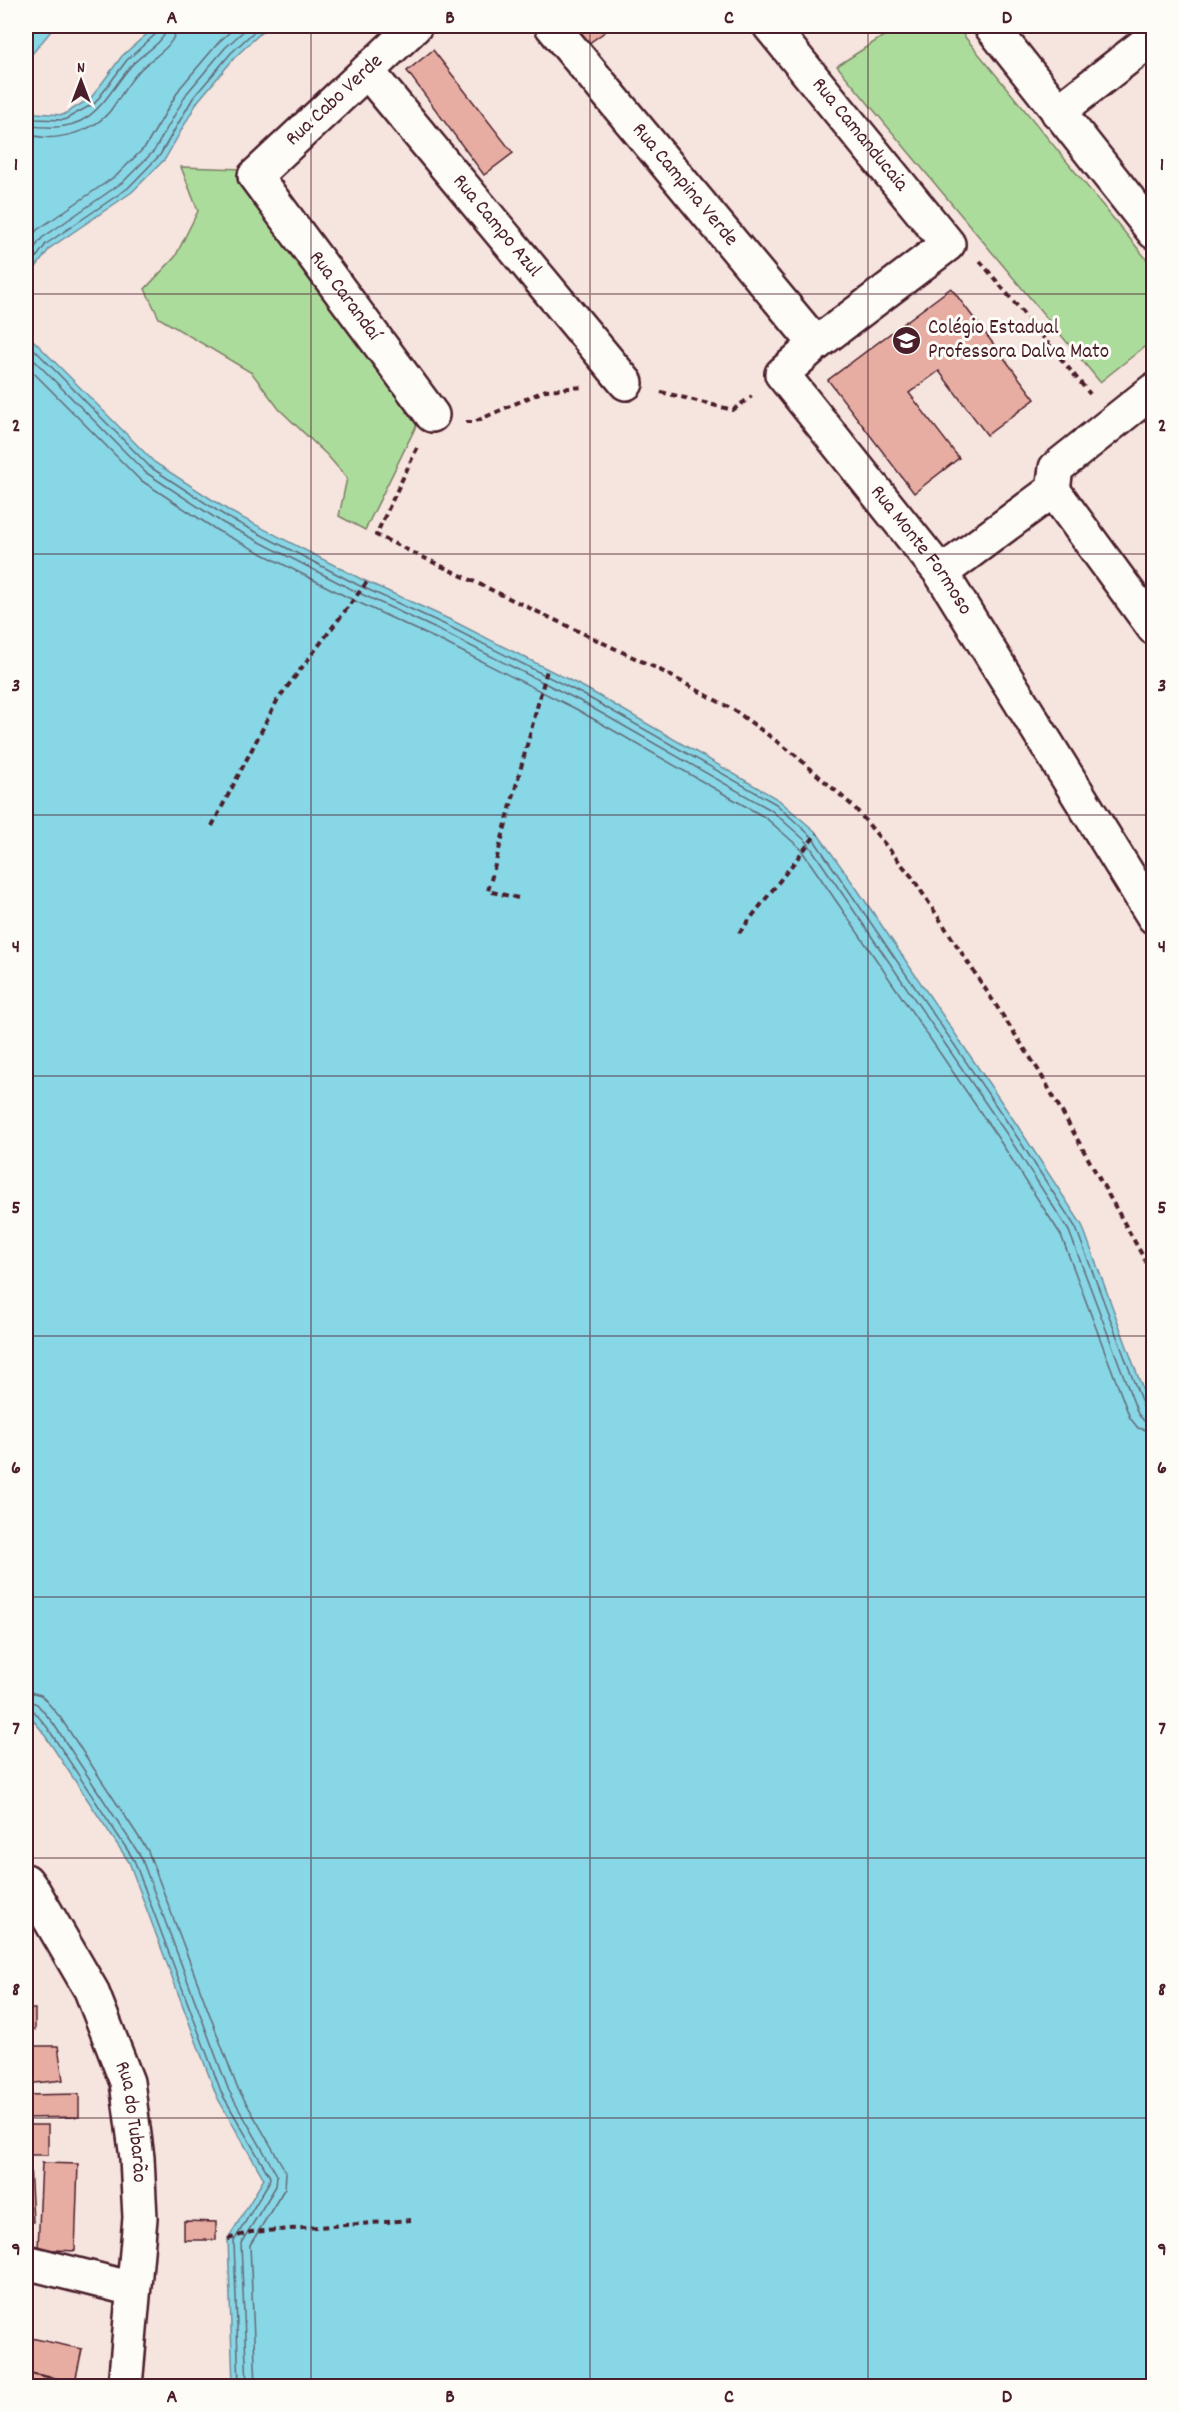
<svg xmlns="http://www.w3.org/2000/svg" width="1179" height="2412" font-family="Dekko,sans-serif">
<style>
.green{fill:#acdc9c;stroke:#7b7e64;stroke-width:1.5}
.water{fill:#88d7e6;stroke:#6f8d9b;stroke-width:1.5}
.lines{fill:none;stroke-linecap:round;stroke-linejoin:round}
.shore{stroke:#636976;stroke-width:1.5}
.building{fill:#e7ada3;stroke:#4a1f2b;stroke-width:1.5}
.street-casing{stroke:#4a1f2b;stroke-width:38}
.secondary-casing{stroke:#4a1f2b;stroke-width:38}
.path{stroke:#4a1f2b;stroke-width:4;stroke-dasharray:6 4.5;stroke-linecap:butt}
.street{stroke:#fdfcf7;stroke-width:33}
.secondary{stroke:#fdfcf7;stroke-width:33}
.grid{fill:none;stroke:#4a1f2b;stroke-width:1.5;stroke-opacity:0.55}
.labels{text-anchor:middle;dominant-baseline:central;stroke-width:6;stroke-linejoin:round;paint-order:stroke}
.street-label{font-size:21px;fill:#4a1f2b;stroke:#fdfcf7}
.poi-label{font-size:21px;fill:#4a1f2b;stroke:#fdfcf7;text-anchor:start}
.neatline{fill:none;stroke:#4a1f2b;stroke-width:2}
.grid-label{font-size:20px;text-anchor:middle;font-weight:bold;fill:#4a1f2b}
</style>
<rect width="100%" height="100%" fill="#f6e4de"/>
<filter id="ink" filterUnits="userSpaceOnUse"><feTurbulence type="fractalNoise" baseFrequency=".0167" numOctaves="2"/><feDisplacementMap in="SourceGraphic" scale="12" xChannelSelector="R" yChannelSelector="G"/><feConvolveMatrix kernelMatrix="1 2 1 2 8 2 1 2 1" color-interpolation-filters="sRGB"/></filter>
<g filter="url(#ink)">
<g class="green">
<polygon points="899,26 956,26 1153,267 1153,340 1100,382 837,66"/>
<polygon points="181,167 243,169 419,420 365,530 339,516 347,478 327,455 279,409 252,373 159,318 145,289 175,257 198,211"/>
</g>
<g class="water">
<polygon points="26,26 60,26 51,31 26,61 26,64"/>
<polygon points="156,26 268,26 235,57 198,101 165,159 132,192 50,248 31,274 26,289 26,95 36,113 63,115 91,98 122,56"/>
<polygon points="26,320 28,335 154,462 231,512 361,579 453,621 587,689 779,800 817,833 857,889 1017,1125 1082,1225 1153,1417 1153,2386 233,2386 228,2239 264,2179 217,2097 129,1862 42,1731 26,1711"/>
</g>
<g class="lines">
<g class="shore">
<polyline points="26,107 35,119 64,120 95,103 127,60 158,32 160,26"/>
<path d="M26,122C32,127 39,127 47,127C95,130 105,96 131,66C142,53 166,43 167,26"/>
<path d="M26,133C51,144 92,133 110,111C120,98 128,82 140,70C153,56 176,47 176,26"/>
<polyline points="26,244 37,230 117,175 146,146 180,88 219,42 236,26"/>
<polyline points="26,259 42,238 123,182 154,151 187,93 225,48 249,26"/>
<polyline points="26,272 46,244 128,188 160,155 193,98 231,53 260,26"/>
<polyline points="26,341 150,467 227,517 358,585 450,627 584,695 776,804 812,837 1012,1129 1076,1228 1145,1411 1148,1415 1154,1416"/>
<polyline points="26,352 145,472 223,523 355,591 447,634 580,701 771,810 807,842 1006,1133 1069,1231 1138,1414 1145,1422 1154,1423"/>
<polyline points="26,365 139,479 218,531 351,599 443,642 576,709 766,818 800,848 998,1138 1061,1235 1130,1418 1138,1428 1154,1432"/>
<polyline points="26,1691 41,1695 60,1717 148,1851 237,2087 286,2172 285,2188 250,2245 256,2386"/>
<polyline points="26,1700 37,1704 53,1723 141,1857 229,2091 277,2175 276,2186 241,2243 247,2386"/>
<polyline points="26,1707 32,1709 47,1727 134,1860 222,2094 270,2177 269,2182 234,2241 239,2386"/>
</g>
</g>
<g class="building">
<polygon points="569,26 613,26 585,46"/>
<polygon points="433,50 513,153 484,175 407,71"/>
<polygon points="951,288 1035,399 987,435 939,371 909,393 959,458 914,493 828,380"/>
<rect x="26" y="2009" width="9" height="21"/>
<polygon points="26,2046 58,2046 63,2080 26,2084"/>
<polygon points="79,2094 79,2117 26,2118 26,2095"/>
<rect x="26" y="2125" width="22" height="30"/>
<polygon points="42,2163 78,2164 75,2251 38,2249"/>
<polygon points="26,2165 30,2165 33,2222 26,2223"/>
<polygon points="184,2221 216,2222 216,2240 184,2240"/>
<polygon points="31,2338 82,2349 75,2382 26,2372"/>
<polygon points="26,2372 73,2384 72,2386 26,2386"/>
</g>
<g class="lines">
<defs>
<g id="street">
<path id="s1" d="M415,26L255,176L432,415"/>
<path id="s2" d="M552,26L816,344"/>
<path id="s3" d="M770,26L948,244L816,344L782,374L941,573L1154,917"/>
<path id="s4" d="M367,71L626,383"/>
<polyline points="1058,112 1154,37"/>
<polyline points="1053,490 1154,628"/>
<polyline points="941,573 1053,490 1056,468 1154,390"/>
<path id="s5" d="M26,1881L34,1892L91,1990L127,2082L137,2158L140,2218L125,2386"/>
<polyline points="26,2262 133,2289"/>
</g>
<polyline id="secondary" points="991,26 1154,232"/>
</defs>
<use href="#street" class="street-casing"/>
<use href="#secondary" class="secondary-casing"/>
<g class="path">
<polyline points="980,261 1090,394"/>
<polyline points="661,392 733,410 752,396"/>
<polyline points="466,422 474,422 546,390 583,387"/>
<polyline points="417,448 376,535 658,669 734,710 794,754 855,808 912,877 1039,1071 1154,1276"/>
<polyline points="212,826 278,699 367,582"/>
<polyline points="518,898 488,891 547,670"/>
<polyline points="739,933 817,833"/>
<polyline points="228,2239 251,2232 412,2220"/>
</g>
<use href="#street" class="street"/>
<use href="#secondary" class="secondary"/>
</g>
</g>
<path class="grid" d="M311,26V2386M590,26V2386M868,26V2386M26,294H1154M26,554H1154M26,815H1154M26,1076H1154M26,1336H1154M26,1597H1154M26,1858H1154M26,2118H1154"/>
<defs>
<symbol id="school-disc" viewBox="-11 -11 22 22"><circle r="9.5" fill="#4a1f2b" stroke="#fdfcf7"/><path d="M0-5L7-2L0 1L-7-2ZM-4 1L0 2.5L4 1V4Q0 6-4 4Z" fill="#fff"/></symbol>
</defs>
<g fill-rule="evenodd">
<use href="#school-disc" x="890" y="324" width="33" height="33"/>
</g>
<g class="labels">
<g class="street-label">
<text transform="translate(335 101) rotate(-43)">Rua Cabo Verde</text>
<text stroke="none"><textPath href="#s3" startOffset="141">Rua Camanducaia</textPath></text>
<text stroke="none"><textPath href="#s2" startOffset="207">Rua Campina Verde</textPath></text>
<text stroke="none"><textPath href="#s4" startOffset="202">Rua Campo Azul</textPath></text>
<text stroke="none"><textPath href="#s1" startOffset="369">Rua Carandaí</textPath></text>
<text stroke="none"><textPath href="#s3" startOffset="717">Rua Monte Formoso</textPath></text>
<text stroke="none"><textPath href="#s5" startOffset="266">Rua do Tubarão</textPath></text>
</g>
<g class="poi-label">
<text x="928" y="329">Colégio Estadual<tspan x="928" dy="24">Professora Dalva Mato</tspan></text>
</g>
</g>
<rect width="1179" height="2412" fill="none" stroke="#fdfcf7" stroke-width="66"/>
<g transform="translate(81 81)" stroke="#fdfcf7" stroke-width="4.5" paint-order="stroke">
<path d="M0-4.5L10 22L0 15L-10 22Z" fill="#4a1f2b"/>
<text y="-9" font-size="16" font-weight="bold" text-anchor="middle" fill="#4a1f2b">N</text>
</g>
<rect x="33" y="33" width="1113" height="2346" class="neatline"/>
<g class="grid-label">
<text x="172" y="23">A</text>
<text x="450" y="23">B</text>
<text x="729" y="23">C</text>
<text x="1007" y="23">D</text>
<text x="16" y="170">1</text>
<text x="1162" y="170">1</text>
<text x="16" y="431">2</text>
<text x="1162" y="431">2</text>
<text x="16" y="691">3</text>
<text x="1162" y="691">3</text>
<text x="16" y="952">4</text>
<text x="1162" y="952">4</text>
<text x="16" y="1213">5</text>
<text x="1162" y="1213">5</text>
<text x="16" y="1473">6</text>
<text x="1162" y="1473">6</text>
<text x="16" y="1734">7</text>
<text x="1162" y="1734">7</text>
<text x="16" y="1995">8</text>
<text x="1162" y="1995">8</text>
<text x="16" y="2255">9</text>
<text x="1162" y="2255">9</text>
<text x="172" y="2402">A</text>
<text x="450" y="2402">B</text>
<text x="729" y="2402">C</text>
<text x="1007" y="2402">D</text>
</g>
</svg>
